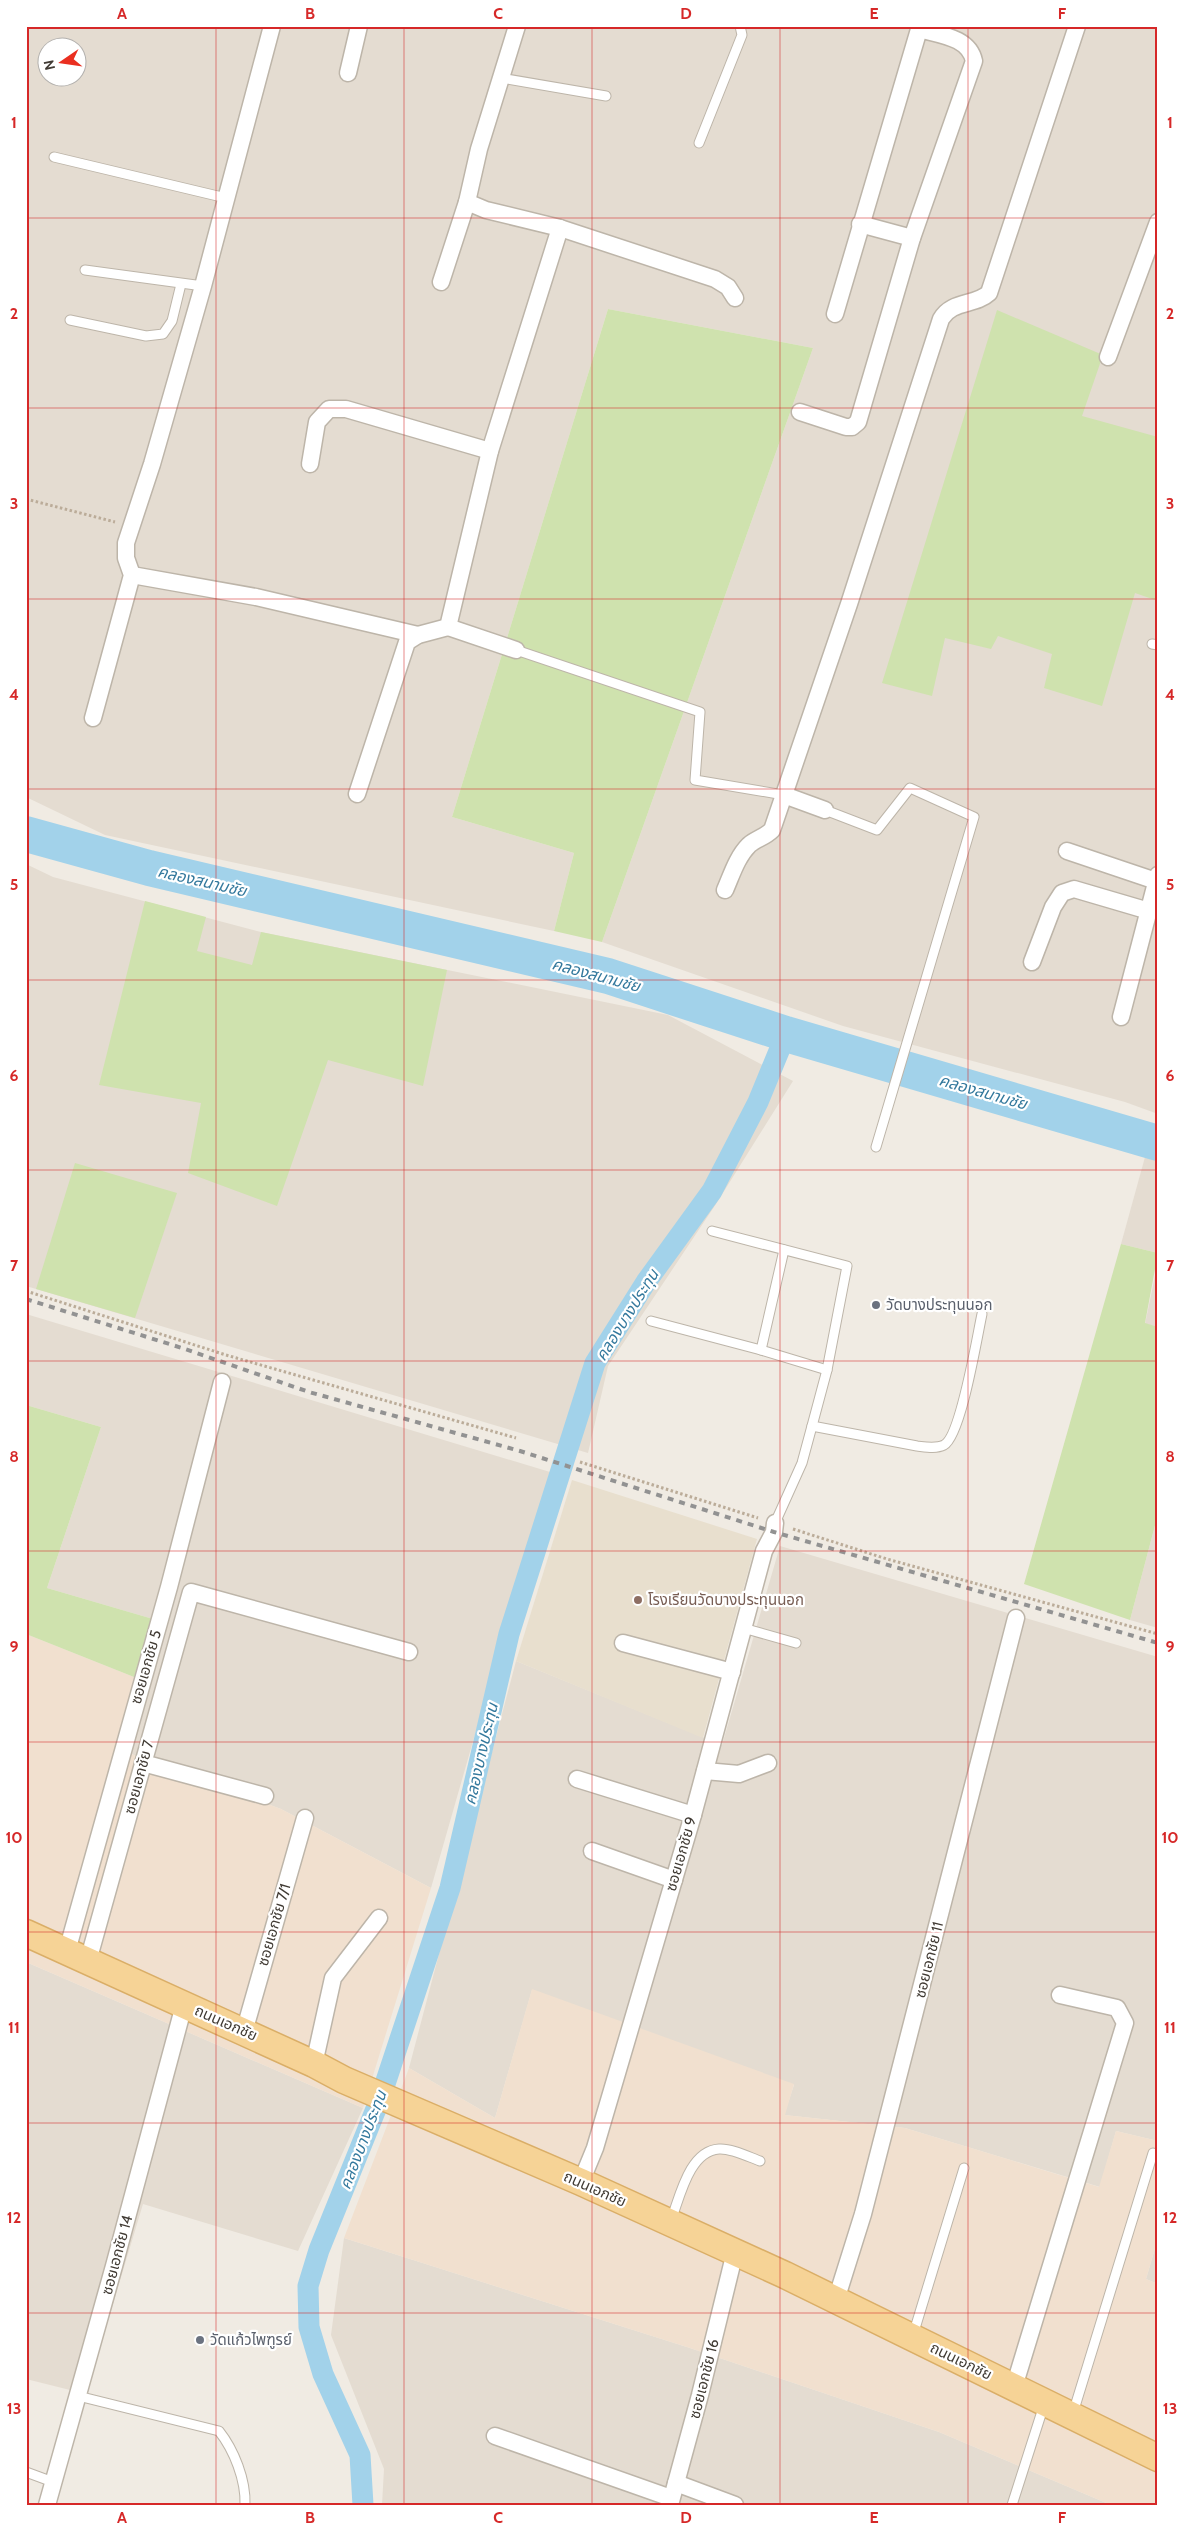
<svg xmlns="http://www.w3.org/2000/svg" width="1184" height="2531" font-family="Cabin,'Noto Sans Thai',sans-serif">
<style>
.residential{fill:#e4dcd1;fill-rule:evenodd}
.commercial{fill:#f1e0cf}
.education{fill:#e8dfce}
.green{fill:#cfe2ae}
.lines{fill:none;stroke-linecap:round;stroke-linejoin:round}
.canal{stroke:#a2d2ea;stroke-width:21}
.river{stroke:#a2d2ea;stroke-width:36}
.lane-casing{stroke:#bdb5a9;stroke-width:11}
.street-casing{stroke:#bdb5a9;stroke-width:19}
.primary-casing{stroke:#daae67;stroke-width:29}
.path{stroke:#bbac99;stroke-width:3;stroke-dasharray:2.5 2.5;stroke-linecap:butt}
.lane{stroke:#fff;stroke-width:9}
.street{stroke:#fff;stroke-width:16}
.primary{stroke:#f6d396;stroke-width:26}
.rail{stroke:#929292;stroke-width:4;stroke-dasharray:6 6;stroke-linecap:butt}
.grid{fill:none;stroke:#d62828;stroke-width:1;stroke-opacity:0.55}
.worship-dot{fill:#6b7280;stroke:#fff;stroke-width:2}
.education-dot{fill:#8d6e63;stroke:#fff;stroke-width:2}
.labels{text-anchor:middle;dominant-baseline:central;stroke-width:4.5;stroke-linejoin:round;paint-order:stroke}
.worship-label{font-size:15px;fill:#5b616d;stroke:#fff;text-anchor:start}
.education-label{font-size:15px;fill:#785e54;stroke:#fff;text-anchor:start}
.street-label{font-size:15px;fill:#413b34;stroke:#fff}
.water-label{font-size:16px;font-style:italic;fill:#34799d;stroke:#fff}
.neatline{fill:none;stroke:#d62828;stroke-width:2}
.grid-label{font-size:16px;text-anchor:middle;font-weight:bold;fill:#d62828}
</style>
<rect width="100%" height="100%" fill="#f0ebe3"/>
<g class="residential">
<path d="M26,26H1158V1114L1125,1102L843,1026L602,942L813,348L608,309L452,817L574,853L554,931L105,835L26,797ZM48,48H78V78H48Z"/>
<polygon points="26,864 53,877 261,932 668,1015 793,1081 716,1204 608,1366 588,1453 26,1286"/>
<polygon points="1145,1157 1158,1161 1158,1253 1121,1244"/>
<polygon points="1158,1261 1158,1327 1145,1324"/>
<polygon points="26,1314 550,1472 431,1888 281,1809 115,1748 134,1677 153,1619 47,1588 101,1427 26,1405"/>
<polygon points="1158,1514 1158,1628 1130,1620"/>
<polygon points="780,1546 1158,1657 1158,2141 1116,2131 1100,2187 905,2128 784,2115 794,2085 532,1990 495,2118 409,2068 516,1661 722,1745"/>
<polygon points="26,1962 363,2108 298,2251 143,2204 86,2394 26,2379"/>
<polygon points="344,2238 690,2348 939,2432 1111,2505 382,2505 384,2469 331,2335"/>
<polygon points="1158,2238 1158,2284 1146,2279"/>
</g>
<g class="commercial">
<polygon points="26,1634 134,1677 115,1748 281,1809 431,1888 363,2108 26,1962"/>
<polygon points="532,1989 794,2084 785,2115 905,2128 1099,2187 1116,2131 1158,2141 1158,2238 1146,2279 1158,2284 1158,2505 1111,2505 939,2432 690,2348 344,2238 409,2068 495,2118"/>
</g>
<polygon class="education" points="572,1480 757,1539 703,1738 516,1661"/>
<g class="green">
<polygon points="608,309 813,348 602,942 554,931 574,853 452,817"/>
<polygon points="997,310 1103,355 1082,416 1158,437 1158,601 1135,593 1102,706 1044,688 1052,654 998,636 991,649 945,638 932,696 882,683"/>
<polygon points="145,901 206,917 197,951 252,965 261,932 447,970 423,1086 328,1060 277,1206 188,1173 201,1103 99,1085"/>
<polygon points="75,1163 177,1193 135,1318 36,1289"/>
<polygon points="1121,1244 1158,1253 1145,1323 1158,1327 1158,1514 1130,1620 1024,1584"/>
<polygon points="26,1405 101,1427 47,1588 153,1619 134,1677 26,1634"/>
</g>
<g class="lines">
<polyline class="canal" points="363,2505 360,2455 323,2374 309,2327 308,2286 319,2250 380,2099 450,1888 509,1634 595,1363 646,1282 712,1191 758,1102 786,1034"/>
<polyline class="river" points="26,834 149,868 608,976 786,1034 1158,1143"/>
<defs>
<g id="lane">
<polyline points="501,78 606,96"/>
<polyline points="699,143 742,35 740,26"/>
<polyline points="54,157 226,198"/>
<polyline points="85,270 203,286"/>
<polyline points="70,320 146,336 163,334 172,321 181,284"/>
<polyline points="1152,644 1158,645"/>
<polyline points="516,650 700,712 695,780 784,795"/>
<polyline points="825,810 877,830 910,788 974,817 876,1147"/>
<polyline points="712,1231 847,1266 827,1370 812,1426 802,1463 775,1523"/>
<polyline points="784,1250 761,1350 827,1370"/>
<polyline points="651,1321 761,1350"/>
<path d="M812,1426L917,1446C926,1447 936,1449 944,1445C961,1436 977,1337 982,1314"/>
<polyline points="743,1628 796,1643"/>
<path d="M671,2220C680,2197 689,2151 719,2149C731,2148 749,2157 760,2161"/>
<polyline points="913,2335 964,2168"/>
<path d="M78,2396L219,2431C234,2450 246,2480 245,2505"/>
<polyline points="1073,2413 1153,2153"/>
<polyline points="26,2472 53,2482"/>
<polyline points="1012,2505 1044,2405"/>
</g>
<g id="street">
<polyline points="348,73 359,26"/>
<polyline points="467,202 486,210 560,228 715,279 728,287 735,298"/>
<polyline points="860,224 912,238"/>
<polyline points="441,282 467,202 479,149 517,26"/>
<polyline points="835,314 920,26"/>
<polyline points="1108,357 1158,222"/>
<path d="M800,412L846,427H852L858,422L912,238L974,61C969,37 940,35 919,29"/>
<polyline points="310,464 317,422 329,409 346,409 490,451"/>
<polyline points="132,575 256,597 418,635"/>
<polyline points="448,627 516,650"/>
<polyline points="93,718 132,575 126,558 126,543 152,464 203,286 272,26"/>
<polyline points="357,794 407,642 418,635 448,627 490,451 560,228"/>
<polyline points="784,795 825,810"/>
<polyline points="1067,851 1156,881"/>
<path d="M725,890C732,874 737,857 749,845C756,839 765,837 772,830L849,604L941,319C952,300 975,306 989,293L1077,26"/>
<polyline points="1032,962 1053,907 1062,893 1074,889 1149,911"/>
<polyline points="1121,1017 1158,875"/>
<polyline points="623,1643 732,1672"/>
<polyline points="143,1763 265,1796"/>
<polyline points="705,1771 739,1774 768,1763"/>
<polyline points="577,1779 693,1815"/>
<polyline points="592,1851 674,1880"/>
<polyline points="67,1951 169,1587 222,1382"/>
<polyline points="88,1961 191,1592 409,1652"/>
<polyline points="244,2032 305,1818"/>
<polyline points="314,2064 333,1978 379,1918"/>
<polyline points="581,2182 595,2148 693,1815 764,1551 774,1532 775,1523"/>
<polyline points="836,2300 863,2214 1016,1618"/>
<polyline points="1014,2387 1125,2023 1117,2008 1060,1995"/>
<polyline points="495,2436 671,2498"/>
<polyline points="676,2483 735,2505"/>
<polyline points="47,2505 114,2266 184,2005"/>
<polyline points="670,2505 700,2395 735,2252"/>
</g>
<polyline id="primary" points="26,1933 314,2064 344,2080 581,2182 785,2275 1158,2458"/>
</defs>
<use href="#lane" class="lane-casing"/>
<use href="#street" class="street-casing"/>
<use href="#primary" class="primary-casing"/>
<g class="path">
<polyline points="26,499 115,522"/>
<polyline points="26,1291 226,1355 516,1438"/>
<polyline points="580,1462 758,1518"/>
<polyline points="793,1529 887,1559 1158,1634"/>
</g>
<use href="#lane" class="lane"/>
<use href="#street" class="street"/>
<use href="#primary" class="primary"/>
<polyline class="rail" points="26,1299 182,1348 309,1392 520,1451 774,1532 1158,1643"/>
</g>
<path class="grid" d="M216,26V2505M404,26V2505M592,26V2505M780,26V2505M968,26V2505M26,218H1158M26,408H1158M26,599H1158M26,789H1158M26,980H1158M26,1170H1158M26,1361H1158M26,1551H1158M26,1742H1158M26,1932H1158M26,2123H1158M26,2313H1158"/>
<g class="worship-dot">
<circle cx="876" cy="1305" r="5"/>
<circle cx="200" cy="2340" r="5"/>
</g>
<circle class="education-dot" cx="638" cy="1600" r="5"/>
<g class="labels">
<g class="worship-label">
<text x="886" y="1305">วัดบางประทุนนอก</text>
<text x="210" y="2340">วัดแก้วไพฑูรย์</text>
</g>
<g class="education-label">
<text x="648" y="1600">โรงเรียนวัดบางประทุนนอก</text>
</g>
<g class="street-label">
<text transform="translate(146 1667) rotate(-74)">ซอยเอกชัย 5</text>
<text transform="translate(139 1777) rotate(-75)">ซอยเอกชัย 7</text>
<text transform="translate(681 1854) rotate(-74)">ซอยเอกชัย 9</text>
<text transform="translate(274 1925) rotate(-74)">ซอยเอกชัย 7/1</text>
<text transform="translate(929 1960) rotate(-76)">ซอยเอกชัย 11</text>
<text transform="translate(226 2023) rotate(24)">ถนนเอกชัย</text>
<text transform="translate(595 2189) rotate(24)">ถนนเอกชัย</text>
<text transform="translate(117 2255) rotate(-75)">ซอยเอกชัย 14</text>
<text transform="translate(961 2361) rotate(26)">ถนนเอกชัย</text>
<text transform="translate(704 2379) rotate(-76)">ซอยเอกชัย 16</text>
</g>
<g class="water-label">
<text transform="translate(202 881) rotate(13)">คลองสนามชัย</text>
<text transform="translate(596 975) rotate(15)">คลองสนามชัย</text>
<text transform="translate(983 1092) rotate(16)">คลองสนามชัย</text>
<text transform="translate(627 1315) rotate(-58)">คลองบางประทุน</text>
<text transform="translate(481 1754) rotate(-77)">คลองบางประทุน</text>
<text transform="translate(363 2140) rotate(-69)">คลองบางประทุน</text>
</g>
</g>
<rect width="1184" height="2531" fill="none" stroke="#ffffff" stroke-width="55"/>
<g transform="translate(62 62) rotate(257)"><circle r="24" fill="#ffffff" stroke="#b3b1ae"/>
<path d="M0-4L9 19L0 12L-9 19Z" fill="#ea2f20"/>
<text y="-8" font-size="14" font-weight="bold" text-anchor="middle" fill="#413b34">N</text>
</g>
<rect x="28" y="28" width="1128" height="2476" class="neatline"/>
<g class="grid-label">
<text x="122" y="19">A</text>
<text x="310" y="19">B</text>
<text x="498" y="19">C</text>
<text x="686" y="19">D</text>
<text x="874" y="19">E</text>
<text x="1062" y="19">F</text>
<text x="14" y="128">1</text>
<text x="1170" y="128">1</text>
<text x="14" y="319">2</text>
<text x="1170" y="319">2</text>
<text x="14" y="509">3</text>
<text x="1170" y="509">3</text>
<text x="14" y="700">4</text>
<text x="1170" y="700">4</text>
<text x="14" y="890">5</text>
<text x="1170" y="890">5</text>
<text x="14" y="1081">6</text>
<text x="1170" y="1081">6</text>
<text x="14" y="1271">7</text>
<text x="1170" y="1271">7</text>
<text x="14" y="1462">8</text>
<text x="1170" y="1462">8</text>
<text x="14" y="1652">9</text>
<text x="1170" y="1652">9</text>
<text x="14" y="1843">10</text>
<text x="1170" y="1843">10</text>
<text x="14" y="2033">11</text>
<text x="1170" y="2033">11</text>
<text x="14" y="2223">12</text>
<text x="1170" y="2223">12</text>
<text x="14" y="2414">13</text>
<text x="1170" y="2414">13</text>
<text x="122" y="2523">A</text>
<text x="310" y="2523">B</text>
<text x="498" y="2523">C</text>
<text x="686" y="2523">D</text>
<text x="874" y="2523">E</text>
<text x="1062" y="2523">F</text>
</g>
</svg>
